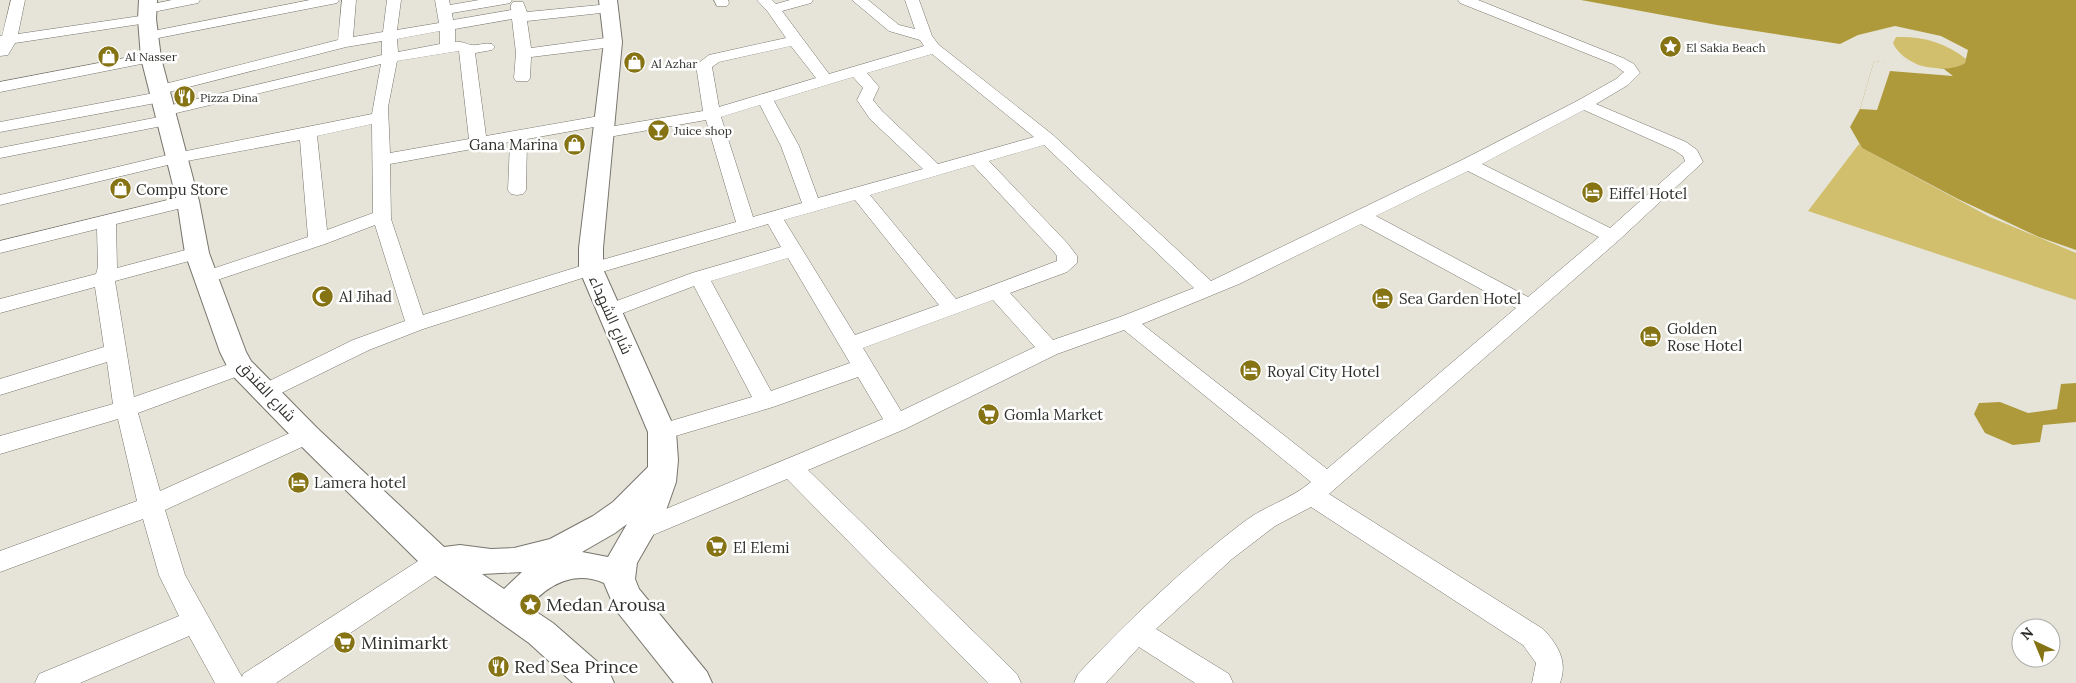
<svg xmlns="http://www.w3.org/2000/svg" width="2076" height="683" font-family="Lora,Cairo,serif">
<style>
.green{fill:#d1bf6d}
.water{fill:#ae9a3b}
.pier{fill:#e6e4d9}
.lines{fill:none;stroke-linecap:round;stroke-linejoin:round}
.minor-casing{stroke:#77756c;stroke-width:1}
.tertiary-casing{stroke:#77756c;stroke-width:2}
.minor{fill:#fff;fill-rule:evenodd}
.tertiary{fill:#fff;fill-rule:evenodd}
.labels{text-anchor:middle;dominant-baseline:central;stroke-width:5;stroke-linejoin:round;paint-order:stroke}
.far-poi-label{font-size:12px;fill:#2f2f2b;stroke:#fff;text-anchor:start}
.poi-label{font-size:15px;fill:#2f2f2b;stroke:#fff;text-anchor:start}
.street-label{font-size:15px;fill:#2f2f2b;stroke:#fff}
.near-poi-label{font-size:18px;fill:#2f2f2b;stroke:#fff;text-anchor:start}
</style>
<rect width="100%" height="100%" fill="#e6e4d9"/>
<g class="green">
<path d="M1896,37C1922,36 1945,42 1966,59L1965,63C1944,77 1903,66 1893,43Z"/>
<polygon points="1859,144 1862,148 1990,217 2076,253 2076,300 1808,211"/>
</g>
<g class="water">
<path d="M1581,0H2076V250L2039,237L1958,199L1862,148L1850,127L1860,109L1874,61C1898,64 1945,76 1965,63L1968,50L1941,36L1895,26L1858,35L1840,44L1717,25Z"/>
<polygon points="2076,383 2076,422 2043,425 2040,442 2013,445 1985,433 1974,414 1979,403 2000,402 2028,413 2057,409 2061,384"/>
</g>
<polygon class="pier" points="1874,61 1944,69 1953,76 1890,71 1877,110 1860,109"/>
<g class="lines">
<defs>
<g id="minor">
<polygon points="11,0 25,0 18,34 147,15 152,16 154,19 152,22 147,23 15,43 8,55 0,56 0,36 2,36"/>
<polygon points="172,0 200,0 198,3 148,13 143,12 141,9 143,6"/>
<polygon points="310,0 339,0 337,3 332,4 148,40 143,39 141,36 143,33 148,32"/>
<path d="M342,0H356L353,37L383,32L387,0H401L397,30L439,23L435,0H449L450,5L479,0H512L510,3L505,4L452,13L453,20L511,10V5L513,2H523L527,12L610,4L615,5L617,8L615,11L610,12L527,21L531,48L613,37L618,39L621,42L618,45L613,47L531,57L530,78L528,81H516L514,78L516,53L512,19L455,29V42C462,41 466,44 471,45C479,46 485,42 492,44L495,47L492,50L475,53L486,136L605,115L611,116L613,120L611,124L605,125L527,139L526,190L523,194L517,195L511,194L508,190L510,142L390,164L391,219L423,315L584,265L736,222L706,120L603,138L597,137L595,133L597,129L603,128L703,111L696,65L709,55L786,38L768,12L757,0H772L776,4L790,0H813L811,3L782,11L829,74L924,46L920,40L889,31L852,0H868L899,25L915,29L905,0H919L932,36L939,45L1053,135L1211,281L1462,160L1577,101L1616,79L1624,72L1613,64L1460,3L1458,0H1478L1623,58L1634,64L1640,73L1628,85L1596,104L1686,142L1697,150L1703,162L1619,240L1329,494L1543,629C1558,645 1568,661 1560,683H1532L1536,663L1523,645L1311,507L1275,526L1232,559L1156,629L1229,674L1233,683H1195L1139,647L1106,683H1074L1078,674C1130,619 1184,567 1245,521C1265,506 1291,499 1311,482L1124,330L1057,354L905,429L808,470L1017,674L1021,683H988L787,479L641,540L632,537L628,530L632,523L883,419L858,377L773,407L662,440L654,438L650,432L654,426L752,397L694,286L610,318L603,316L600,311L603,306L692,273L781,247L768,224L598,273L423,329L369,350L267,400L259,398L256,392L259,386L353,340L405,321L375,225L325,244L214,281L207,283L200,281L197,277L200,273L308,237L300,140L176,163L0,205V195L176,153L372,114L381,64L168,115L173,116L175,120L173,124L167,125L0,158V148L164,116L159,114L157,111L159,108L382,55V41L346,47L165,93L169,97L167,100L161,102L0,132V122L154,93L151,90L153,87L338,40ZM440,31V44L398,52L397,39ZM791,46L816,78L719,107L712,67L719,62ZM459,51L469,139L390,153L388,107L397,61ZM932,54L1034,137L938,164L882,111L873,100L879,87L867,73ZM853,77L863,88L857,100L870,119L923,169L818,198L799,146L774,101ZM760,105L781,146L802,203L753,217L721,117ZM1584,110L1674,150L1683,156L1685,161L1610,228L1482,164ZM372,124L373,213L327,230L317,136ZM1044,145L1194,288L1120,317L1053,340L1010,293L1067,272L1077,263V256L1068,244L989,161ZM973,165L1054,252L1057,256V261L956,299L870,195ZM1468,171L1599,237L1528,297L1376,216ZM855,200L939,305L855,335L784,220ZM1361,224L1516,308L1327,469L1142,324L1239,284ZM788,258L850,363L771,391L711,281ZM993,300L1035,347L901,411L863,348Z"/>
<polygon points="714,0 728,0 729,3 727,6 717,6"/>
<polygon points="151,53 156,55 159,58 156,61 0,92 0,82"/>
<polygon points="188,195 194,197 197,201 194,205 116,224 117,268 197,247 204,249 207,253 204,257 115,281 134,397 241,360 249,362 252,367 249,372 138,413 160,491 299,429 307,427 315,429 319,435 315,441 165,510 185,575 242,677 243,674 429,554 438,551 447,554 451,561 447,568 276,683 215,683 189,636 80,683 35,683 39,674 179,616 159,575 143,519 0,572 0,551 137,501 118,419 0,454 0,436 113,404 107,362 0,395 0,379 104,347 95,287 0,313 0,299 96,274 98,267 97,229 0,253 0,241"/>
</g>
<path id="tertiary" d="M139,0H157L156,19L161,58L199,201L209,253L246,352L251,361L317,428L444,547L460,545L491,549L514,548L550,539L593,516L613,502L648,467V432L579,269V248L604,42L599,0H617L622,42L603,248V269L676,432L678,460L676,482L664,516L637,563L635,579L639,589L707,672L712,683H674L615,609L604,583C575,570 548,584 529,607L553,623L609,672L614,683H573L529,643L427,570L297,442L231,374L220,352L185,253L177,201L141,58L138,19ZM627,524L608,557L582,552L615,533ZM522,572L504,589L482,574Z"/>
</defs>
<use href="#minor" class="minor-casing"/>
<use href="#tertiary" class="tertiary-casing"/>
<use href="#minor" class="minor"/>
<use href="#tertiary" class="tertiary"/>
</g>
<defs>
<symbol id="sight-disc" viewBox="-11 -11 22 22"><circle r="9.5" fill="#857314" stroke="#fff"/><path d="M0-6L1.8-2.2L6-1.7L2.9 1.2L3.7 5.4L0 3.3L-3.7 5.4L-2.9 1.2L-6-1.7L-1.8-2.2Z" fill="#fff"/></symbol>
<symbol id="shop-disc" viewBox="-11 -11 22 22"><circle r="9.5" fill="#857314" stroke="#fff"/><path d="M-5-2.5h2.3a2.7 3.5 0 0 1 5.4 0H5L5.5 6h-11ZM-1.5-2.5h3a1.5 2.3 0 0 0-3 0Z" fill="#fff"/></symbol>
<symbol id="restaurant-disc" viewBox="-11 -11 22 22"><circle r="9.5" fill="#857314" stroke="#fff"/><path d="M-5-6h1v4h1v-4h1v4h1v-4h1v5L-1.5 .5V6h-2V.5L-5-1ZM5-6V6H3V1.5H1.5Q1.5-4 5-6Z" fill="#fff"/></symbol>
<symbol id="bar-disc" viewBox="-11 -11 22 22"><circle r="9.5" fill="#857314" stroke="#fff"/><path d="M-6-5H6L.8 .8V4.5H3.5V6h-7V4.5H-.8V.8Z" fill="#fff"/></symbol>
<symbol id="hotel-disc" viewBox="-11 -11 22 22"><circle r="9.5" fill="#857314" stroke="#fff"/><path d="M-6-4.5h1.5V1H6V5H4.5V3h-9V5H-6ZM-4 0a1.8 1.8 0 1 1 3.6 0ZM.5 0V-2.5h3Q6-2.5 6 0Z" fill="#fff"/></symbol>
<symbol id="mosque-disc" viewBox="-11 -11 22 22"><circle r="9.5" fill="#857314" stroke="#fff"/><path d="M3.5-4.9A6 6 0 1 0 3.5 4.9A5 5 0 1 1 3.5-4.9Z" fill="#fff"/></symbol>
<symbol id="supermarket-disc" viewBox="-11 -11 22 22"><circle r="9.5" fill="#857314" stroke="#fff"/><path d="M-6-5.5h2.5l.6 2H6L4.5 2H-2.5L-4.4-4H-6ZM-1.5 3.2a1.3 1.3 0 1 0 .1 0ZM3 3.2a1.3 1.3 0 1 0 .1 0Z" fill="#fff"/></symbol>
</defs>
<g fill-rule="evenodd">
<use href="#sight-disc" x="1658" y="34" width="25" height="25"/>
<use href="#shop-disc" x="96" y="44" width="25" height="25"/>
<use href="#shop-disc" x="622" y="50" width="25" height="25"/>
<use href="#restaurant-disc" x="172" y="84" width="25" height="25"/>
<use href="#bar-disc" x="646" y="118" width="25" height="25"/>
<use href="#shop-disc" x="562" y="132" width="25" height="25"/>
<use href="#shop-disc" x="108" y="176" width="25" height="25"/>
<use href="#hotel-disc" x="1580" y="180" width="25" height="25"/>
<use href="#mosque-disc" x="310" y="284" width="25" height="25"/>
<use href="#hotel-disc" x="1370" y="286" width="25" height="25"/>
<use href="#hotel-disc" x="1638" y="324" width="25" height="25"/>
<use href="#hotel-disc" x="1238" y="358" width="25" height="25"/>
<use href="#supermarket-disc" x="976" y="402" width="25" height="25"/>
<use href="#hotel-disc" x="286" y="470" width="25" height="25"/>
<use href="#supermarket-disc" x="704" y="534" width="25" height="25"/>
<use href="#sight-disc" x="518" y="592" width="25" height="25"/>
<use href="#supermarket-disc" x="332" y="630" width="25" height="25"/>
<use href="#restaurant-disc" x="486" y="654" width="25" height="25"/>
</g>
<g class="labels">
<g class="far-poi-label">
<text x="1686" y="47">El Sakia Beach</text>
<text x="125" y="56">Al Nasser</text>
<text x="651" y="63">Al Azhar</text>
<text x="200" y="97">Pizza Dina</text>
<text x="674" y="130">Juice shop</text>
</g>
<g class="poi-label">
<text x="558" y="144" text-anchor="end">Gana Marina</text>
<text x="136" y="189">Compu Store</text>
<text x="1609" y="193">Eiffel Hotel</text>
<text x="339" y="296">Al Jihad</text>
<text x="1399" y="298">Sea Garden Hotel</text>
<text x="1667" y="328">Golden<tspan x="1667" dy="17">Rose Hotel</tspan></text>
<text x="1267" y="371">Royal City Hotel</text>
<text x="1004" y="414">Gomla Market</text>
<text x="314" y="482">Lamera hotel</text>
<text x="733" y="547">El Elemi</text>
</g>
<g class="street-label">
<text transform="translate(611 315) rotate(66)">شارع الشهداء</text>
<text transform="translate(267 391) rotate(47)">شارع الفندق</text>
</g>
<g class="near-poi-label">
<text x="546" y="604">Medan Arousa</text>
<text x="361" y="642">Minimarkt</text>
<text x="514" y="666">Red Sea Prince</text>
</g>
</g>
<g transform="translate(2036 643) rotate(316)"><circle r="24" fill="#ffffff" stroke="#acacaa"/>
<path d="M0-4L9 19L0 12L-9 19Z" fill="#857314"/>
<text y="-8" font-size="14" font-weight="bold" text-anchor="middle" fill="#2f2f2b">N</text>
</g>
</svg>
